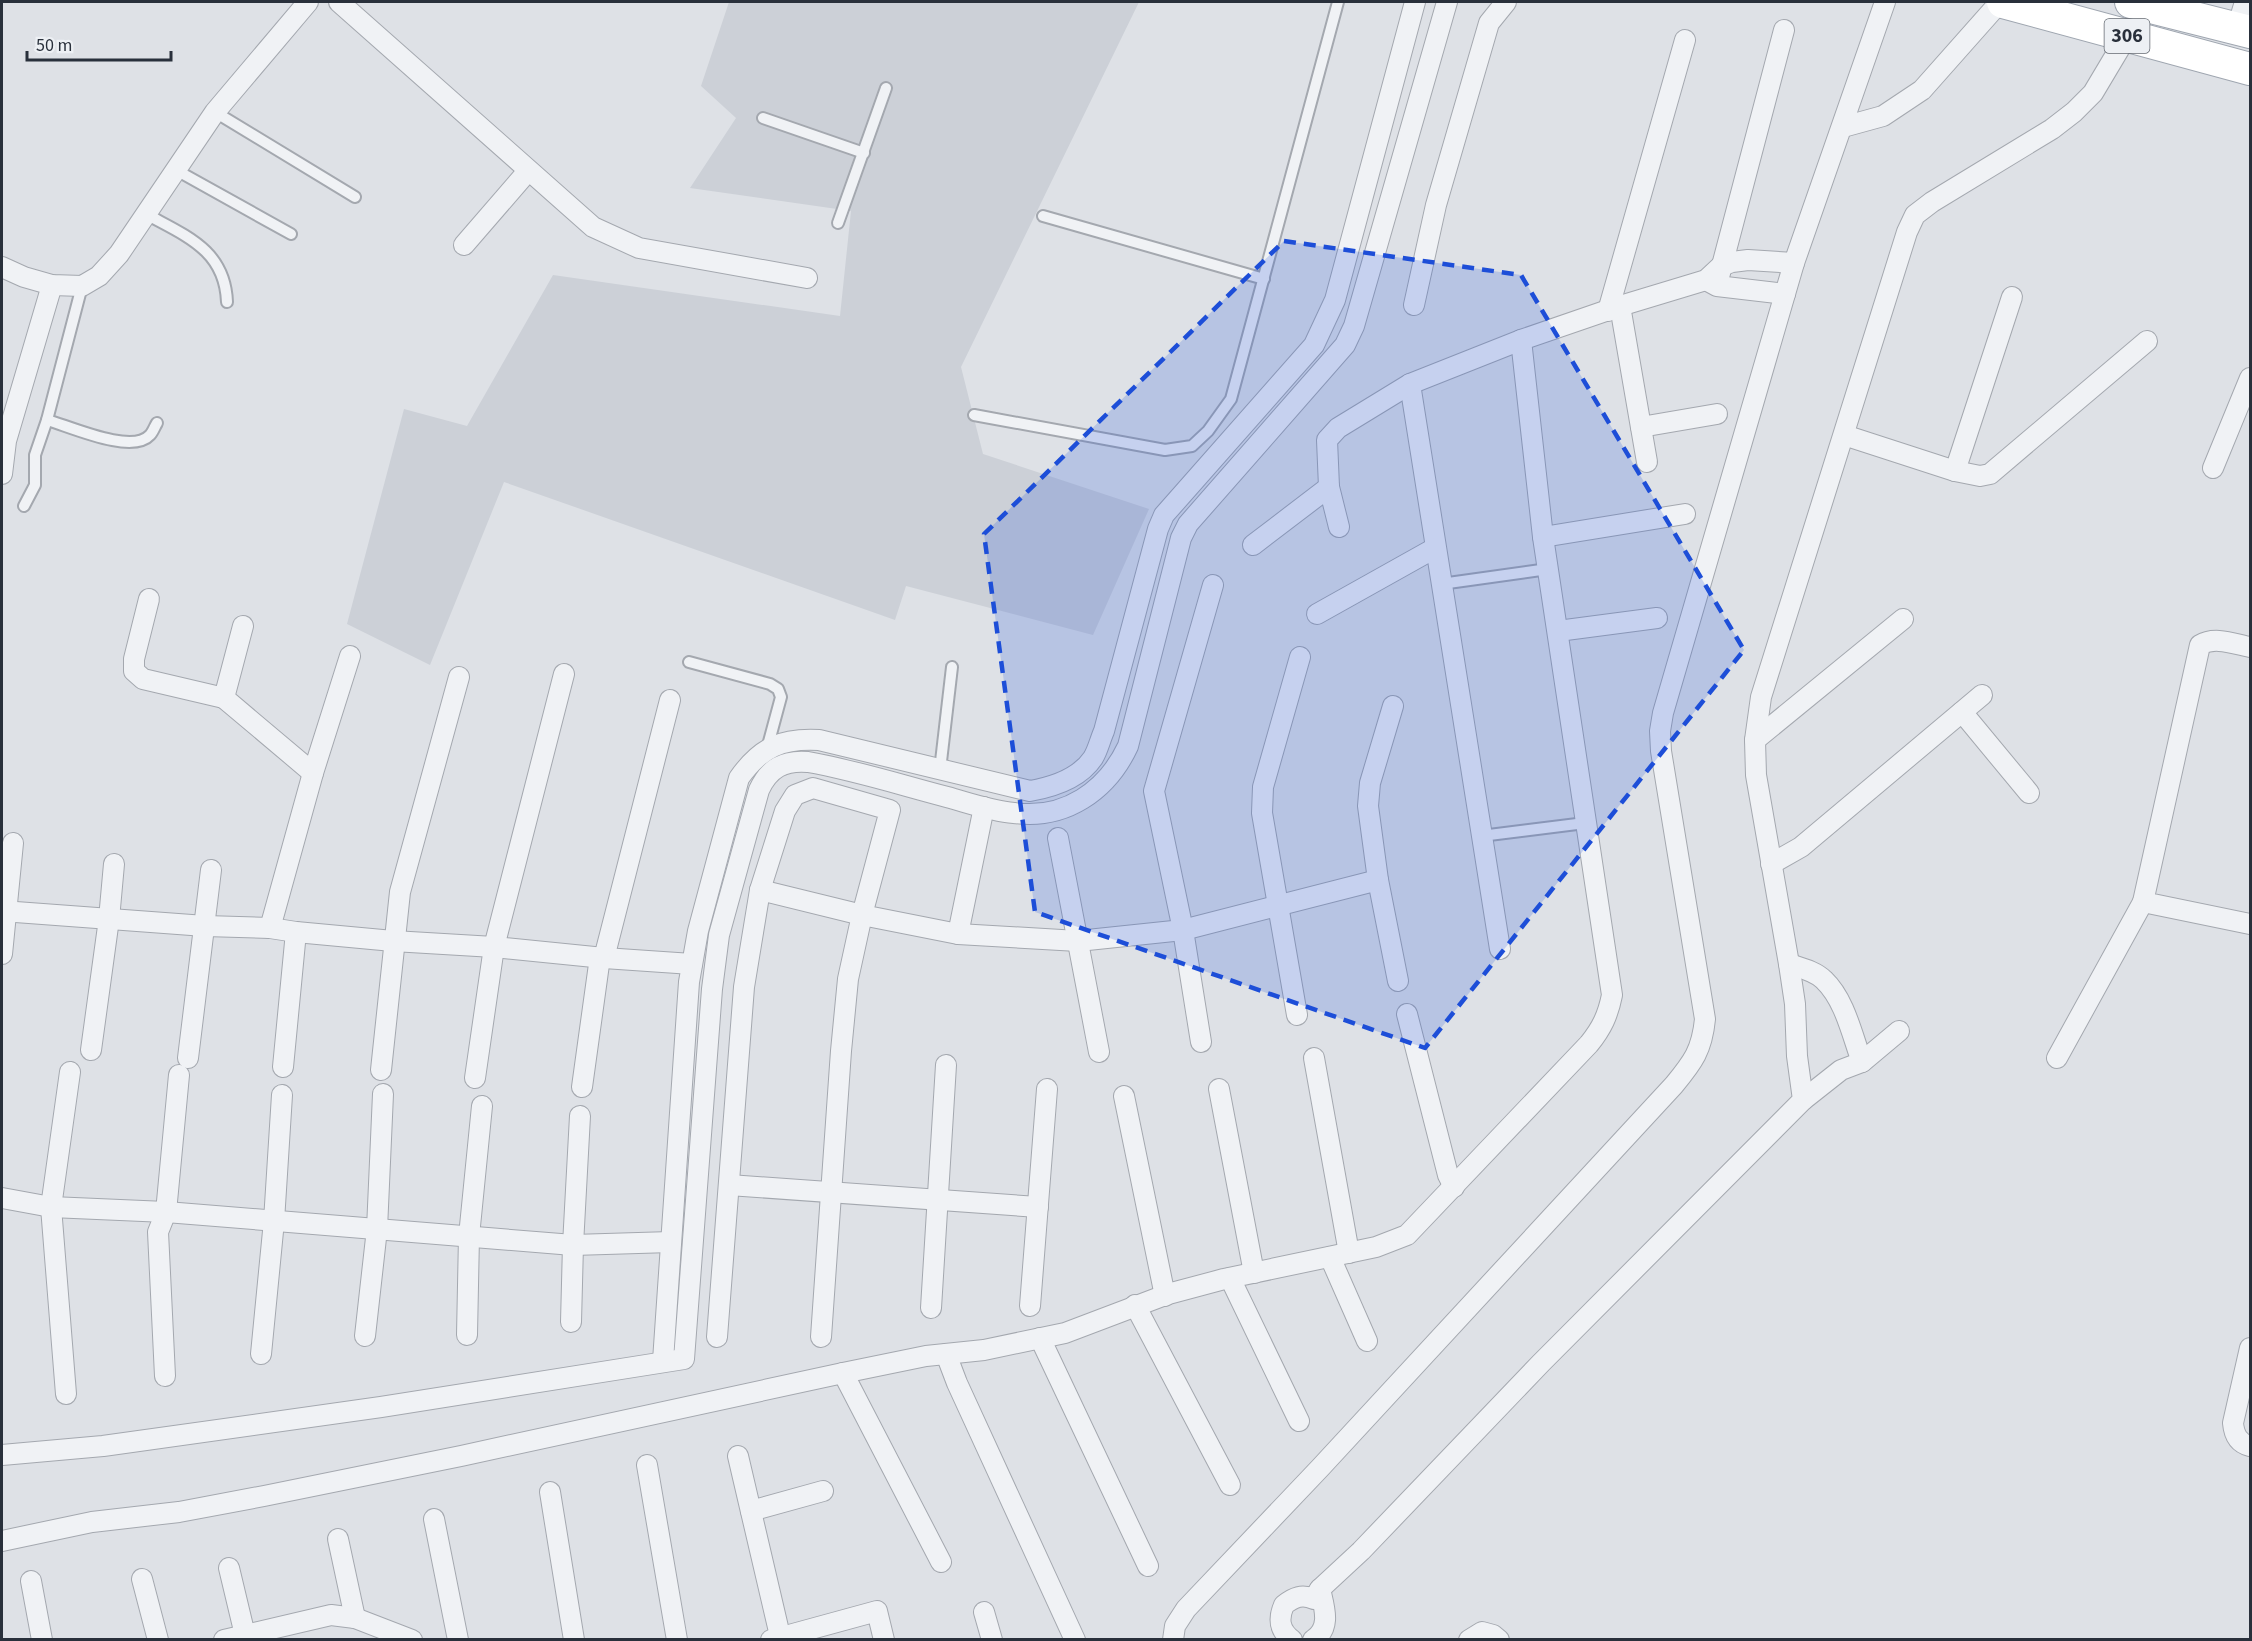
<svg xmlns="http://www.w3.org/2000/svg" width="2252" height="1641" font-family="'Source Sans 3',sans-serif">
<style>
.built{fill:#ccd0d7}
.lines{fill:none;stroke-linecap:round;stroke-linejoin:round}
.lane-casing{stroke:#a4a8af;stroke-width:14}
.street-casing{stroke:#a4a8af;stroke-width:22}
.primary-casing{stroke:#9fa6b0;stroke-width:34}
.lane{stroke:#f0f2f5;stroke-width:10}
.street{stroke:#f0f2f5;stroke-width:20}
.primary{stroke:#fff;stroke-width:32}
.marked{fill:#1d4ed8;fill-opacity:0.2;stroke:#1d4ed8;stroke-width:4.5;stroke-dasharray:12 8;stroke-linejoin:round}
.labels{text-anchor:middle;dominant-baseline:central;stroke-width:6;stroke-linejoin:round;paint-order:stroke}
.shield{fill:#edf0f4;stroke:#646a72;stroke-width:1.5}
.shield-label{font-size:20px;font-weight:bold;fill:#29303b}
</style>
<rect width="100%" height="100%" fill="#dee1e6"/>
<polygon class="built" points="729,2 1139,2 961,367 983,454 1149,509 1093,635 906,586 895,620 504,482 430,665 347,624 404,409 467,426 553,275 840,316 851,211 690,188 736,118 701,86"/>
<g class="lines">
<defs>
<g id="lane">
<polyline points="215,112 355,197"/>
<polyline points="763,118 864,153"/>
<polyline points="176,170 291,234"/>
<path d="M146,214C186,236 225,250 227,302"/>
<polyline points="1043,216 1264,279"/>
<polyline points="838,223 886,88"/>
<polyline points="974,415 1165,450 1192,446 1208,431 1231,399 1338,2"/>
<path d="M47,420C69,426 132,455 150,435C153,432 155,426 157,423"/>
<polyline points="24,506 35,485 35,455 47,420 82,286"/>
<polyline points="1441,584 1548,569"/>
<polyline points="689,662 770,684 778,689 781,697 767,749"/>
<polyline points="940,770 952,667"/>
<polyline points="1481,836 1585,823"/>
</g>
<g id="street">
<polyline points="339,2 593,227 639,248 807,278"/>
<polyline points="2237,28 2245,2"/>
<polyline points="1843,127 1883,116 1922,90 2000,2"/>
<polyline points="464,245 528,171"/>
<polyline points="2,267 24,277 52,285 82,286 99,276 119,254 215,112 308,2"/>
<polyline points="1719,277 1784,30"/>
<polyline points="1706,280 1717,286 1785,294"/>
<polyline points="1414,305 1436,205 1489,23 1506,2"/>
<polyline points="1620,306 1647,462"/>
<polyline points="1608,311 1685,40"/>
<polyline points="1410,384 1500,949"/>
<polyline points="1641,427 1717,414"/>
<polyline points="1844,435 1955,471 1980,476 1990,474 2147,341"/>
<polyline points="2213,468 2250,378"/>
<polyline points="1955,471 2012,297"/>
<polyline points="2,474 6,441 52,285"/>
<polyline points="1339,527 1329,487 1327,440 1338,428 1410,384 1521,340"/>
<polyline points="1543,537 1685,514"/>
<polyline points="1253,545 1329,487"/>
<polyline points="149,599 134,659 134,671 143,679 224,698"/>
<polyline points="1317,614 1435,548"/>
<polyline points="243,626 224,698 313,773"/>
<polyline points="1558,631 1657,618"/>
<path d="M2250,647C2234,644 2215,636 2200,645L2143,902L2250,924"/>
<polyline points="1393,706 1370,783 1368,806 1378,880 1398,981"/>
<polyline points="1962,712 2029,793"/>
<polyline points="1755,740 1903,619"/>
<polyline points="1058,838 1099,1052"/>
<polyline points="1771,864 1801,847 1982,695"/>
<polyline points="760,890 862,915 958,934 1078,941 1183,930 1378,880"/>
<polyline points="2,911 205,926 270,928 296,932 393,941 494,947 604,958 692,964"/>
<polyline points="270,928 313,773 350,656"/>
<polyline points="958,934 984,807"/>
<polyline points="2,954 13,843"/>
<polyline points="604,958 670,700"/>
<path d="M1789,964C1801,968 1815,971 1824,980C1845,1000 1852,1035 1862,1062"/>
<polyline points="1407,1014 1448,1175 1454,1187"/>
<polyline points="1297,1015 1262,813 1263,787 1300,657"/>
<polyline points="1201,1042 1183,930 1154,791 1213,585"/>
<polyline points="91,1050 109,919 114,864"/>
<polyline points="188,1058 211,870"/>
<polyline points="1314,1058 1349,1253"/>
<polyline points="2057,1058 2143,902"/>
<polyline points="283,1067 296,932"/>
<polyline points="381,1070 400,892 459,677"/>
<polyline points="475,1078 494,947 564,674"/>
<polyline points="582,1087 600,957"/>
<polyline points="1219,1089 1254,1273"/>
<polyline points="1124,1096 1165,1296"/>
<polyline points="1803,1100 1841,1070 1862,1062 1899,1031"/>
<polyline points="729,1185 1038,1207"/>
<polyline points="2,1198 51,1207 166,1212 573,1245 671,1242"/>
<polyline points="1330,1257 1367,1341"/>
<polyline points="1230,1278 1299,1421"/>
<polyline points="1135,1305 1230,1485"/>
<polyline points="1030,1306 1047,1089"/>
<polyline points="931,1308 946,1065"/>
<polyline points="571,1322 573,1245 580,1116"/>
<polyline points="467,1335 469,1236 482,1106"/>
<polyline points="365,1336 377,1229 383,1094"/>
<polyline points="717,1337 744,987 760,890 785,811 795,795 813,788 890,810 862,915 848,979 841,1051 821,1337"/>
<polyline points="1040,1338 1148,1566"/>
<path d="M2250,1348L2233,1423C2234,1434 2238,1443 2250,1446"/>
<polyline points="261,1354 274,1221 282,1095"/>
<polyline points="946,1354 957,1383 1075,1640"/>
<path d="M663,1361L689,982L698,931L739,778C761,747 782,738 819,740L1030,791C1053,787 1079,779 1093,758C1098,750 1100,740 1104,731L1158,529L1164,515L1314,345L1335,300L1415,2"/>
<polyline points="843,1373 941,1562"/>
<polyline points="165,1376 158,1232 166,1212 179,1075"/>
<polyline points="66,1394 51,1207 70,1072"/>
<path d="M2,1455L103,1446L381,1407L684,1359L712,989L719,935L759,790C769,768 784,760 808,762C854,770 901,785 947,797C969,803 991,811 1014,813C1065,820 1107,791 1128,746L1181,538L1188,524L1345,345L1354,326L1447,2"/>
<polyline points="738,1456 781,1640"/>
<polyline points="647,1465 677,1640"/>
<polyline points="550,1492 574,1640"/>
<polyline points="751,1511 823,1491"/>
<polyline points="434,1519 458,1640"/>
<polyline points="338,1539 355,1618"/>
<path d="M2,1541L92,1522L179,1512L264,1496L461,1456L843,1373L926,1356L984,1350L1065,1333L1168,1294L1224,1279L1376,1247L1407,1235L1589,1044C1602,1028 1608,1015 1612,995L1543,537L1521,340L1620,306L1706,280L1721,266L1732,262L1748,260L1794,263"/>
<polyline points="229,1568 245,1635"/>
<polyline points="142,1579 158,1640"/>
<polyline points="31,1581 42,1640"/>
<polyline points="1320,1589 1361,1551 1541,1363 1803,1100 1797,1056 1795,1004 1789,964 1756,775 1755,740 1761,697 1907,232 1915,215 1932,202 2052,129 2074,112 2093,93 2127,36"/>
<polyline points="984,1612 992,1640"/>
<polyline points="224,1640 331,1615 355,1618 412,1640"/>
<polyline points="771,1640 877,1611 884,1640"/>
<path d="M1173,1640L1175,1626L1186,1609L1320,1468L1674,1085C1693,1062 1702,1050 1705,1019L1661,751L1660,731L1663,713L1794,263L1885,2"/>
<path d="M1292,1640C1279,1630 1278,1619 1284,1605C1294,1597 1302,1594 1314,1599L1320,1589C1324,1607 1332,1628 1313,1640"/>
<polyline points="1469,1640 1482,1632 1493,1635 1499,1640"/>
</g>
<g id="primary">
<polyline points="2003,2 2250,69"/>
<polyline points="2131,2 2250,32"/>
</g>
</defs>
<use href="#lane" class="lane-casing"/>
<use href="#street" class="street-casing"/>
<use href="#primary" class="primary-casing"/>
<use href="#lane" class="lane"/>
<use href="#street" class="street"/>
<use href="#primary" class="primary"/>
</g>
<path class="marked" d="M1284,241L1521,275L1744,650L1425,1048L1035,912L984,534Z"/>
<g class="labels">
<rect class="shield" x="2104.5" y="19" width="45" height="34" rx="4.5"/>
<g class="shield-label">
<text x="2127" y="36">306</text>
</g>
</g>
<rect width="2252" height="1641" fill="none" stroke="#29303b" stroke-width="6"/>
<path d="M27 51v9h144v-9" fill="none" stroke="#29303b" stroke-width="3"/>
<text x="36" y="51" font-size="18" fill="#29303b" stroke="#edf0f4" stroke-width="4.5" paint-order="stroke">50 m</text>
</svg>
